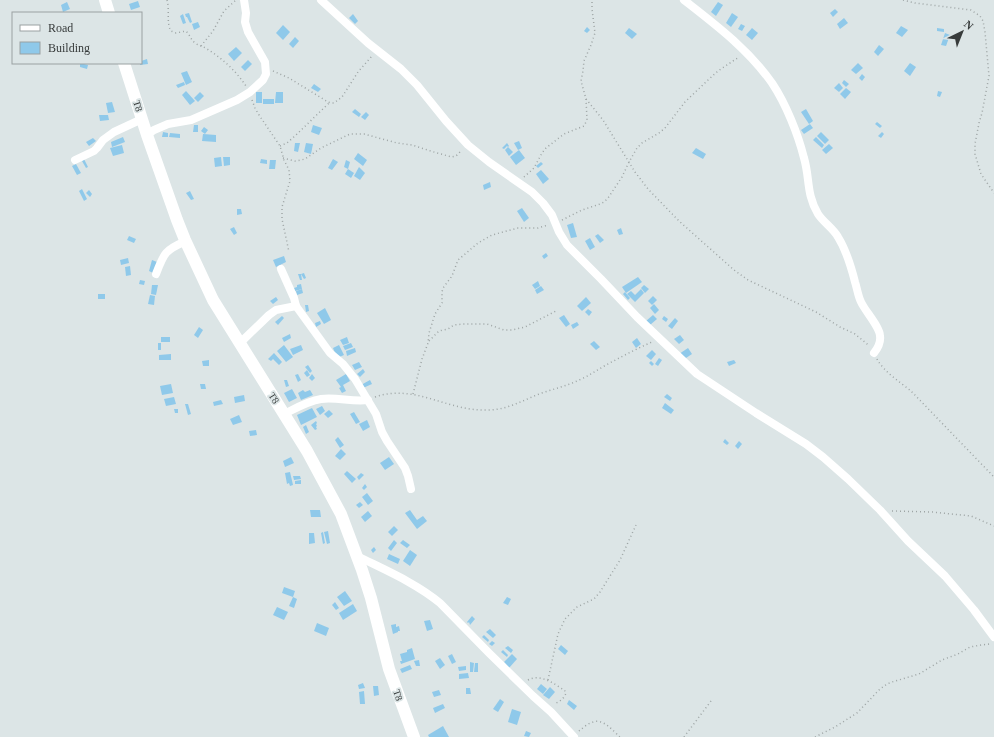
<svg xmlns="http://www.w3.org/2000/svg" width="994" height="737" font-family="'Times New Roman',serif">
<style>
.building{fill:#8fc9ea}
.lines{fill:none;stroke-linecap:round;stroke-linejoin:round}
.path{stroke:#9ea5a5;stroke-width:1.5;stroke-dasharray:1 3;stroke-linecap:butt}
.street{stroke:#fff;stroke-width:8}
.secondary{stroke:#fff;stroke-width:12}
.labels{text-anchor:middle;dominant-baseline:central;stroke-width:3.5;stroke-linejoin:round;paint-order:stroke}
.street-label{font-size:10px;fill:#373b3b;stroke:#dce5e6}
</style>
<rect width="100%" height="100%" fill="#dce5e6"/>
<g class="building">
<polygon points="138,1 140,7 131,10 129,4"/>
<polygon points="67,2 70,9 63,12 61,5"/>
<polygon points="718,2 723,5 716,16 711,12"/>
<polygon points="835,9 838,12 833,17 830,13"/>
<polygon points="189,13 192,22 190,23 187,17 186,17 185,14"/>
<polygon points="732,13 738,17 731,27 726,23"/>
<polygon points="183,14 186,23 183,24 180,16"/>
<polygon points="353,14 358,21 355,24 349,18"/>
<polygon points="844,18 848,23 840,29 837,24"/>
<polygon points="198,22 200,27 194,30 192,24"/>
<polygon points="741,24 745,26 742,31 738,29"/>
<polygon points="283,25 290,32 283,40 276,33"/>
<polygon points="901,26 908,30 902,37 896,33"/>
<polygon points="587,27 590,30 587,33 584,31"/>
<polygon points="629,28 637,34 632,39 625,33"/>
<polygon points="752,28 758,33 752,40 746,35"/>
<polygon points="937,28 944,29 944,32 937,31"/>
<polygon points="945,33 950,35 946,46 941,45"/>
<polygon points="295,37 299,41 293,48 289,44"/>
<polygon points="879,45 884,49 878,56 874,52"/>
<polygon points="236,47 242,53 234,61 228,54"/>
<polygon points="147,59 148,64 140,65 140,63 141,63 141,61"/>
<polygon points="248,60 252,64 245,71 241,67"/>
<polygon points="80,63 88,65 87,69 80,67"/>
<polygon points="858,63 863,68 856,74 851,70"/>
<polygon points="910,63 916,67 910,76 904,71"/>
<polygon points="187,71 192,82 186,85 181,73"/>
<polygon points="862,74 865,77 862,81 859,78"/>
<polygon points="844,80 849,84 846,87 842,83"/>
<polygon points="184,82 185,85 178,88 176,85"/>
<polygon points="839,83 843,88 839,92 834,88"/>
<polygon points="314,84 321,89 318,92 311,88"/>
<polygon points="846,88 851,92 845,99 840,94"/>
<polygon points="186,91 195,101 190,105 182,95"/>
<polygon points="938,91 942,92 940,97 937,96"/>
<polygon points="200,92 204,96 198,102 194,98"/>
<rect x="256" y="92" width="6" height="11"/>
<polygon points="276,92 283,92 283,103 275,103"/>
<rect x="263" y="99" width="11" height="5"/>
<polygon points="112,102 115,112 108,113 106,103"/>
<polygon points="355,109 361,114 359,117 352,112"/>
<polygon points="806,109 813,121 809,124 801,112"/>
<polygon points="366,112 369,115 365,120 361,117"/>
<polygon points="99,115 108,115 109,120 100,121"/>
<polygon points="877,122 882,126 880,128 875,124"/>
<polygon points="810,124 813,128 804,134 801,130"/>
<polygon points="194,125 198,125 198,132 193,132"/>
<polygon points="313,125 322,128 319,135 311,132"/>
<polygon points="204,127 208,130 205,134 201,131"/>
<polygon points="163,132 168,133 168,137 162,137"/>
<polygon points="821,132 829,140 825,144 817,136"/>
<polygon points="882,132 884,134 881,138 878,136"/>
<polygon points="170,133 180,134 180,138 169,137"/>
<polygon points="203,134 216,135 216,142 202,141"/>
<polygon points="123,137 125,142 112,147 111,142"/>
<polygon points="816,137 824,145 822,148 813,140"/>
<polygon points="93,138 96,141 89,146 86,142"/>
<polygon points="519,141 522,148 518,150 514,143"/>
<polygon points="295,143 300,143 298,152 294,151"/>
<polygon points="306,143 313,144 311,154 304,152"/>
<polygon points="507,143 509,146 508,147 507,146 504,149 502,148"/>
<polygon points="829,144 833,148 826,154 822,150"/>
<polygon points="122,145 124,153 113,156 110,148"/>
<polygon points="508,147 513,152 509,156 505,150"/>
<polygon points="696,148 706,154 703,159 692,153"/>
<polygon points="519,150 525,158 516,165 510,157"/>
<polygon points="358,153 367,160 363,166 354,159"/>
<polygon points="221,157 222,166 215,167 214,158"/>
<polygon points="223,157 230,157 230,165 224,166"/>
<polygon points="84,159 88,167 86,168 82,161"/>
<polygon points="261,159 267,160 267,164 260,163"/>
<polygon points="333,159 338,162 332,170 328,168"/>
<polygon points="270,160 276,160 275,169 269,169"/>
<polygon points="346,160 350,162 348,169 344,167"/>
<polygon points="541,162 543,164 538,168 536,166"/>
<polygon points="76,164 81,173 77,175 72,166"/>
<polygon points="359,167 365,173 360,180 354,176"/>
<polygon points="348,169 354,173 351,178 345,174"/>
<polygon points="541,170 549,179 543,184 536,174"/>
<polygon points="490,182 491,187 484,190 483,185"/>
<polygon points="82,189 87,199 84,201 79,191"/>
<polygon points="89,190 92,194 90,197 86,193"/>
<polygon points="190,191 194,199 191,200 186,193"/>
<polygon points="522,208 529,218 524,222 517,211"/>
<polygon points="237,209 241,209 242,214 237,215"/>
<polygon points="573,223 577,237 571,238 567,225"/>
<polygon points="234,227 237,233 234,235 230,229"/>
<polygon points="621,228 623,234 619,235 617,230"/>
<polygon points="598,234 604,240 600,243 595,236"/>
<polygon points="129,236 136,239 134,243 127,240"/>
<polygon points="590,238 595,247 590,250 585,241"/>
<polygon points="546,253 548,256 544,259 542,256"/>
<polygon points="284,256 286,262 276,267 273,260"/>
<polygon points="128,258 129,263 121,265 120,260"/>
<polygon points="152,260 157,262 153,273 149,271"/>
<polygon points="130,266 131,275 126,276 125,267"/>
<polygon points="304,273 306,278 304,279 301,274"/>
<polygon points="298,274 301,274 302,280 300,280"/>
<polygon points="638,277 642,282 626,293 622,287"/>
<polygon points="140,280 145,281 144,285 139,284"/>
<polygon points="538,281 540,286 535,289 532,285"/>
<polygon points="301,284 302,289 295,291 294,288 297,287 297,285"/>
<polygon points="152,285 158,285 156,295 151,294"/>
<polygon points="644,285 649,289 645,293 641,288"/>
<polygon points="541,286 544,290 537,294 535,290"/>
<polygon points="302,289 303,293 297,295 296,291"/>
<polygon points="641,289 644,293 635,302 627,294 631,291 635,295"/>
<polygon points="625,292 630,298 628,300 623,294"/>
<rect x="98" y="294" width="7" height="5"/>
<polygon points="150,295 155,296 154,305 148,304"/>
<polygon points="653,296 657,300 652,305 648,301"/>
<polygon points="276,297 278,300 273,304 270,301"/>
<polygon points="586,297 591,303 582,311 577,306"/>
<polygon points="654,304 659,310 655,314 650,308"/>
<polygon points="305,305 308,305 309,311 306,312"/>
<polygon points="325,308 331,320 324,324 317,313"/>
<polygon points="588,309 592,312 589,316 585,312"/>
<polygon points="564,315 570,324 566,327 559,318"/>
<polygon points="653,315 657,319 650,325 646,321"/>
<polygon points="282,316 284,318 278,325 275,322"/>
<polygon points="664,316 668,319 666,322 662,319"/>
<polygon points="675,318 678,321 672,329 668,326"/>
<polygon points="320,321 321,324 316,327 315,323"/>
<polygon points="577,322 579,325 573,329 571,325"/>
<polygon points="199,327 203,330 198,338 194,335"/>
<polygon points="290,334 291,338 284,342 282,338"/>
<polygon points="680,335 684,340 679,344 674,339"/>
<rect x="161" y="337" width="9" height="5"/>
<polygon points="347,337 349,343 343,345 340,340"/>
<polygon points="637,338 641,344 636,348 632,342"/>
<polygon points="594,341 600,347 596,350 590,344"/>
<rect x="158" y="343" width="3" height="7"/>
<polygon points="351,343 353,347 345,350 343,346"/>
<polygon points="284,345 293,357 286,362 277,351"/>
<polygon points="301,345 303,350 293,355 290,349"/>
<polygon points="339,345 344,355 337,358 333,348"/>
<polygon points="355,348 356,352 347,356 346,351"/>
<polygon points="688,348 692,354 683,360 679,354"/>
<polygon points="652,350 656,354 651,360 646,356"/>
<polygon points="274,353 282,362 279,365 273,359 271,361 268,359"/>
<polygon points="171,354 171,360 159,360 159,355"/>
<polygon points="659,358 662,360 658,366 655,364"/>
<polygon points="209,360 209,366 203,366 202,361"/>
<polygon points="734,360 736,363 729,366 727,362"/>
<polygon points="651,361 654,364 652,366 649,363"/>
<polygon points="359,362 362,367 355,370 352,365"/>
<polygon points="308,365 312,371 310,373 305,367"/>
<polygon points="363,369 365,372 360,377 357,374"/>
<polygon points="307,370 310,375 307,377 304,373"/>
<polygon points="298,374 301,380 298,382 295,375"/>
<polygon points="312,374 315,378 312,381 309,378"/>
<polygon points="346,374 350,381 343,385 346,391 342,393 339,388 341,387 336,380"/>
<polygon points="284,380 287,380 289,386 286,387"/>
<polygon points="370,380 372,384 363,388 361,385"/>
<polygon points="171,384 173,393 162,395 160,386"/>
<polygon points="200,384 205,384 206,389 201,389"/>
<polygon points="292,389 297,398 289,402 284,393"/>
<polygon points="303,390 305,392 310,390 313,395 301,400 298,393"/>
<polygon points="667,394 672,398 670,401 664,397"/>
<polygon points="244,395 245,401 235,403 234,397"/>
<polygon points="174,397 176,404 166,406 164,399"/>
<polygon points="221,400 223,404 214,406 213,402"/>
<polygon points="665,403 674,410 671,414 662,408"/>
<polygon points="185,404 188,404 191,414 188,415"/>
<polygon points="322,406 325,411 320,415 316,409"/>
<polygon points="312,408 317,417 301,425 297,415"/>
<polygon points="174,409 178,409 178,413 175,413"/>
<polygon points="329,410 333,414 328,418 324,414"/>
<polygon points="354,412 360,422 356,424 350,414"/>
<polygon points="239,415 242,422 233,425 230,419"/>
<polygon points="367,420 370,427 363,431 359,424"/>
<polygon points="316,421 317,423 316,424 317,426 316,427 317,429 315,430 311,425"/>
<polygon points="306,425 309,432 306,434 303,427"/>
<polygon points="256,430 257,435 250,436 249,431"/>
<polygon points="338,437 344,445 340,448 335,440"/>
<polygon points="725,439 729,443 727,445 723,442"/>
<polygon points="739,441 742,444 738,449 735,446"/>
<polygon points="341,449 346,454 340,460 335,456"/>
<polygon points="291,457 294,463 285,467 283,461"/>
<polygon points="389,457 394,464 385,470 380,463"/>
<polygon points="347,471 356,479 352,483 344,474"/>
<polygon points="290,472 293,485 290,486 289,483 287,484 285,473"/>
<polygon points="361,473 364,475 359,480 357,477"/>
<polygon points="293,476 300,476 301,479 294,480"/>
<polygon points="301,480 301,484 295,484 295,481"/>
<polygon points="365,484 367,487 364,490 362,488"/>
<polygon points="367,493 373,501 368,505 362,497"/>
<polygon points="360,502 363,505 359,508 356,505"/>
<polygon points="310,510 320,510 321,517 311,517"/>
<polygon points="410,510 417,520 423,516 427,521 417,529 405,513"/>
<polygon points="368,511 372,516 365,522 361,517"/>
<polygon points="394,526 398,530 392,536 388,532"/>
<polygon points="328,531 330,543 327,544 324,532"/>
<polygon points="323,532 325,543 323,544 321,533"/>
<polygon points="309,533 314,533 315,543 309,544"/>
<polygon points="394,540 397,543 391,551 388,548"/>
<polygon points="403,540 410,545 407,548 400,543"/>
<polygon points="374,547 376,550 373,553 371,550"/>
<polygon points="410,550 417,555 410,566 403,561"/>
<polygon points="389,554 400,559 398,564 387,559"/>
<polygon points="284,587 295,591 293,597 282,593"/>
<polygon points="345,591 352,601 344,606 337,597"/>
<polygon points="293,597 297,599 294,608 289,606"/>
<polygon points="507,597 511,599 508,605 503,603"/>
<polygon points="335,602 339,608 336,610 332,605"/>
<polygon points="353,604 357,611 343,620 339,613"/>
<polygon points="277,607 288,612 284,620 273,615"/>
<polygon points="472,616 475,619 470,625 469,622 468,623 467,622"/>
<polygon points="430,620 433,629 427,631 424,621"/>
<polygon points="317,623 329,628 326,636 314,631"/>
<polygon points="396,624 396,627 399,626 400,631 398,631 398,632 393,634 391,625"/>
<polygon points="490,629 496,635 493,638 486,632"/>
<polygon points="484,635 489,640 488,642 482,637"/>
<polygon points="492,641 495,643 492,646 489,644"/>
<polygon points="561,645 568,651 565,655 558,649"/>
<polygon points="508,646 513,650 511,653 505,648"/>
<polygon points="412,648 415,659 401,664 400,661 402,661 400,654 407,652 407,650"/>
<polygon points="503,650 508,655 507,657 501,652"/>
<polygon points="452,654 456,662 452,664 448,656"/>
<polygon points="512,654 517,659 509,668 504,662"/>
<polygon points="440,658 445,665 440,669 435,661"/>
<polygon points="419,660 420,666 416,666 414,661"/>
<polygon points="470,662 474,663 473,672 470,672"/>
<polygon points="475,663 478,663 478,672 474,672"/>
<polygon points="410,665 412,669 402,673 400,669"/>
<polygon points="466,666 466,670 459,671 458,667"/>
<polygon points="468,673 469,678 459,679 459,674"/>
<polygon points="363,683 365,688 359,689 358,685"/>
<polygon points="541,684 547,689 543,694 537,689"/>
<polygon points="373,686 378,686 379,695 374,696"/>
<polygon points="550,687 555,692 549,699 543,695"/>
<polygon points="466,688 470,688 471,694 466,694"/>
<polygon points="439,690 441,695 434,697 432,692"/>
<polygon points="364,691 365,704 360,704 359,692"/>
<polygon points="500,699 504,702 498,712 493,709"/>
<polygon points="569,700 577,706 574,710 567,704"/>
<polygon points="443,704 445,708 435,713 433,708"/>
<polygon points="512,709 521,712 517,725 508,722"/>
<polygon points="443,726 449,737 429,737 428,735"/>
<polygon points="526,731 531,733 529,737 524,736"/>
</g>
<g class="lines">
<g class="path">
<path d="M167,0C170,10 166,23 171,31L176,33L186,31C190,35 191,40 195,43C199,46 203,46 207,49C222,58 236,71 246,86"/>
<polyline points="903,0 915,3 971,10 980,16 983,21 985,32 989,76 982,113 979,123 975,144 975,154 981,174 994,193"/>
<polyline points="201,46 213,31 224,11 236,0"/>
<polyline points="273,71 289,78 328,102 331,103 334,103 342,97 358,72 372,56"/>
<polyline points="586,99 595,110 603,120 635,172 648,189 679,221 734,270 748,280 816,312 840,327 855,334 866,343 869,346"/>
<polyline points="252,100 255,108 259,115 280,146 284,160 289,170 290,181 282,207 282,219 289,252"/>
<polyline points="280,146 287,143 296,135 329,103"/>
<polyline points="283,158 295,161 301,160 305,159 321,148 350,134 364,134 397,143 412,145 437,153 452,157 456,156 462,150"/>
<polyline points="524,177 534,168 542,153 546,148 564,134 584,126 586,122 587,119 586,99 581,81 583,71 584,61 591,45 595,33 592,9 592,0"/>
<polyline points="562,220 582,210 600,204 604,202 608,198 622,177 629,162 637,148 642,143 659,133 665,128 685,102 708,80 718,71 739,57"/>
<polyline points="429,341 439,331 448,329 454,325 463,324 487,324 504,330 512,330 525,327 556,311"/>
<path d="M877,359C884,372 900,382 911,391L994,477"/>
<polyline points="413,394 422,359 428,343 429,333 435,314 442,303 442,292 443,288 452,276 458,260 478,243 492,235 518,228 538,228 548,225"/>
<path d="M375,397C415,383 448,412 488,410C506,410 522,401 539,394C553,389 567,386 579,380C589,376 597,370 606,365C621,357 636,349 652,342"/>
<polyline points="892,511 932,512 971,516 994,526"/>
<path d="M528,680C540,673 555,684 565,691L566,693C564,699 559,702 554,704"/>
<polyline points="548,680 558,634 565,619 577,607 594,599 600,592 620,560 636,525"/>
<path d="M579,731C583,728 588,723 593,722C603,718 613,731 620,737"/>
<polyline points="684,737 711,701"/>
<polyline points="815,737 835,727 857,713 880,689 887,684 892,682 919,674 942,660 958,654 970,647 981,645 990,644"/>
</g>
<g class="street">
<polyline points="321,0 368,43 401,69 417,85 446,121 468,145 489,162 532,192 543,203 552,215 559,232 567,245 601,279 637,317 697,374 756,413 806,444 823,457 848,479 880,510 908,541 945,576 974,610 994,637"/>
<path d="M684,0C716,25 748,49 772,83C786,104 798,134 804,158C810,178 806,194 818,214C823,222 833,228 838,237C846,250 851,266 855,282C857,288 858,296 861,302C865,311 880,327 880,336C881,343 878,348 874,353"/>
<polyline points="147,135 154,130 168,124 191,120 237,100 250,92 263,80 266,74 265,62 248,32 245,22 246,13 244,0"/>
<polyline points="75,160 94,151 97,148 103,140 114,132 142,119"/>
<polyline points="281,269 294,298 296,306 330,353 343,364 355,379 376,414 382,432 387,441 405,468 408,476 411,489"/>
<path d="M156,274C164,253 165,250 186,241"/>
<polyline points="240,343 269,315 276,310 296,306"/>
<path d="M284,414C296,408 308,401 321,399C337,397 352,402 368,400"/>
<path d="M357,556C385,570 416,583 440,603L489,653L533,696L551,712L574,737"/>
</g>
<g class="secondary">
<polyline points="105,0 109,13"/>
<polyline points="124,63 147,135 177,220 185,240 213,300 307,451 341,514 362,570 371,598 389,669 414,737"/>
</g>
</g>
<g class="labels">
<g class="street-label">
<text transform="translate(138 106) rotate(72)">T8</text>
<text transform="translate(274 398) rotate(58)">T8</text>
<text transform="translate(398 695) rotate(71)">T8</text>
</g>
</g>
<rect x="12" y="12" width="130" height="52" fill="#dce5e6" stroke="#9aa1a2"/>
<rect x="20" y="25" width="20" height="6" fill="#ffffff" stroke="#9aa1a2"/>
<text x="48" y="32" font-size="12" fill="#373b3b">Road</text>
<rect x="20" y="42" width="20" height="12" fill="#8fc9ea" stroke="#9aa1a2"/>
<text x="48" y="52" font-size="12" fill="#373b3b">Building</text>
<g transform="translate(962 32) rotate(43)" stroke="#dce5e6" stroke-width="3" paint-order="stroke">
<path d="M0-3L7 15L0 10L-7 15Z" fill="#373b3b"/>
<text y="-6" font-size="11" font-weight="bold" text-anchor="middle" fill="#373b3b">N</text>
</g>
</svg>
